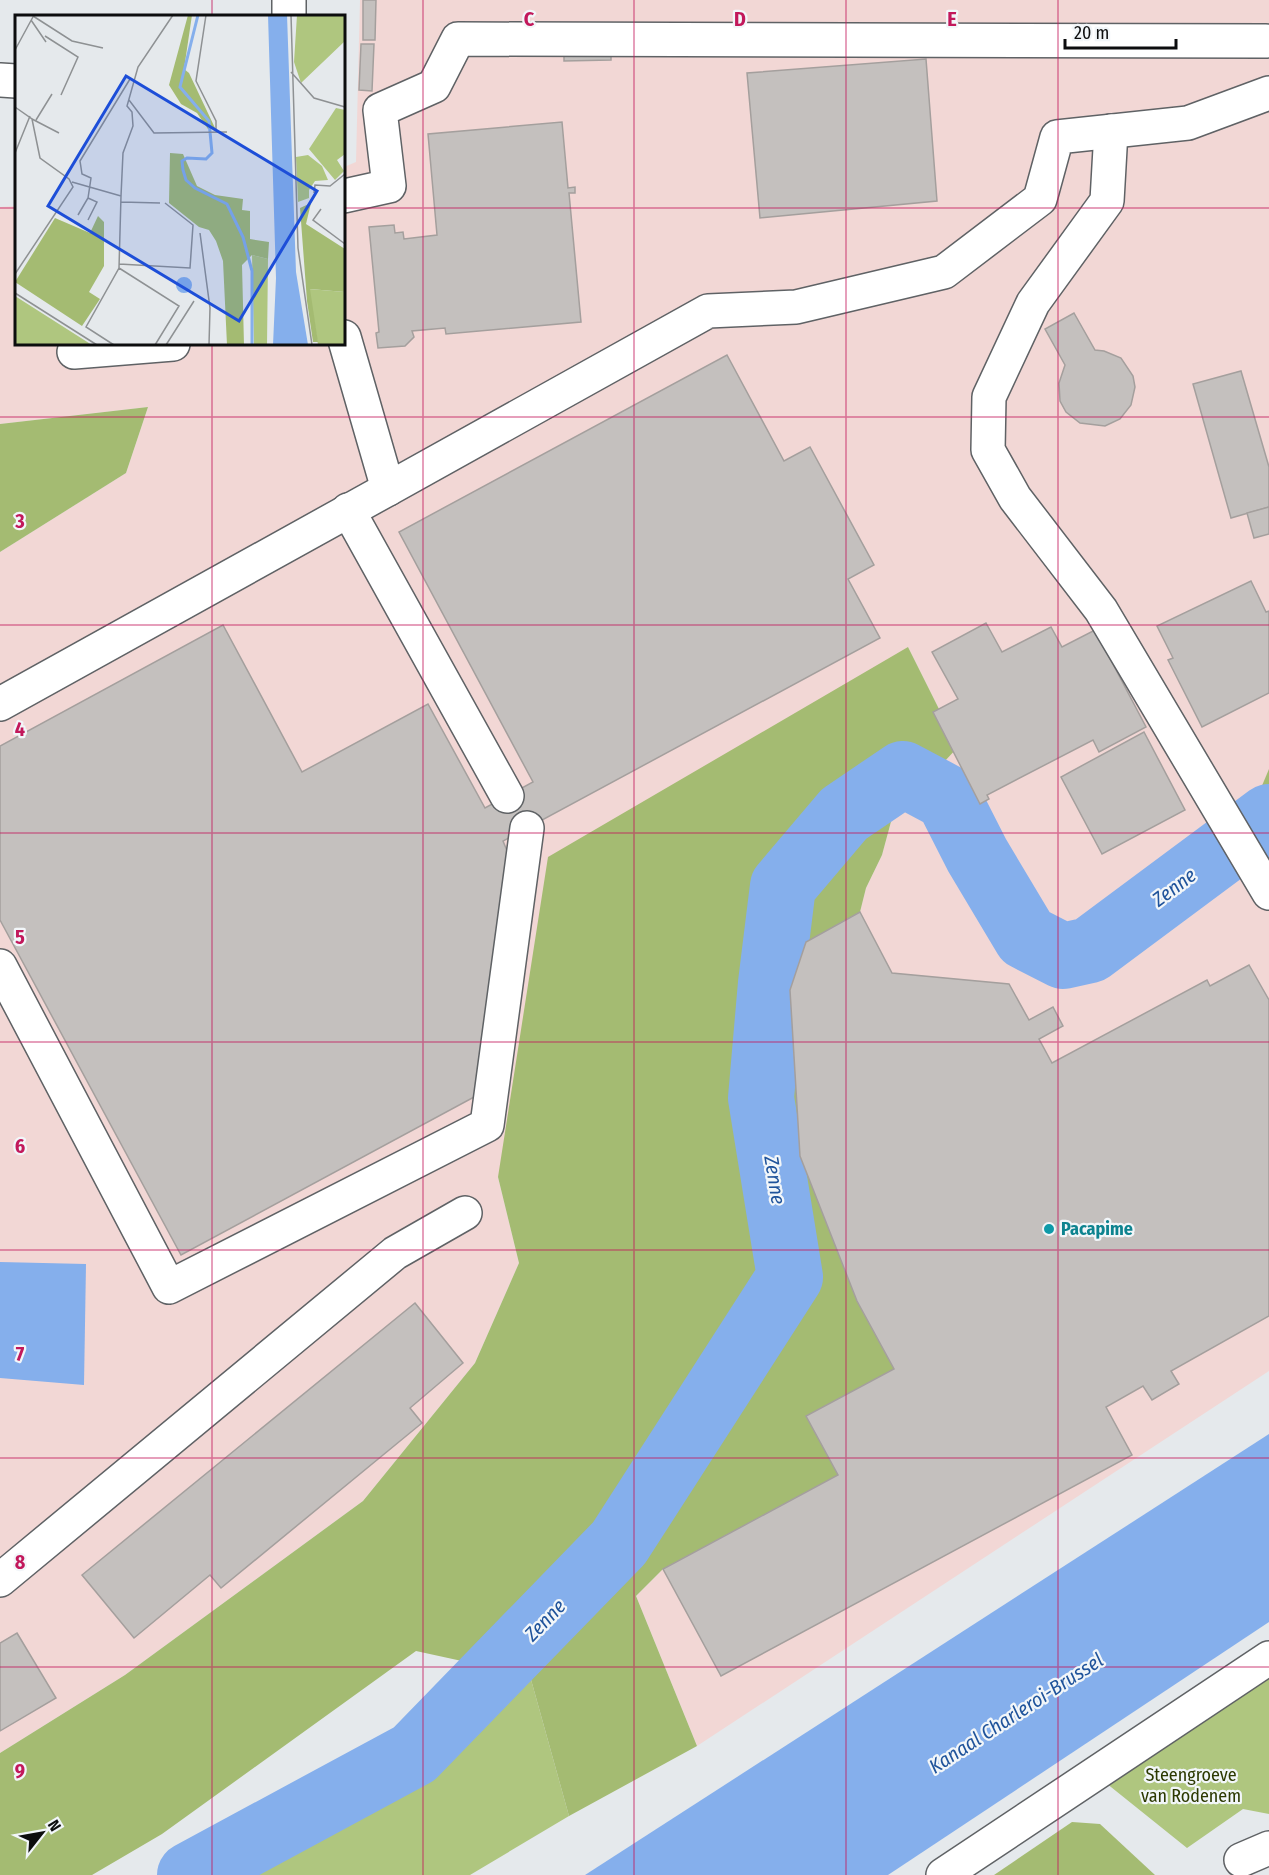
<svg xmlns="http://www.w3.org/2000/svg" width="1269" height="1875" font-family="'Fira Sans Condensed',sans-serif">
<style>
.industrial{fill:#f2d7d5}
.green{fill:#afc67f}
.forest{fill:#a4bb72}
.water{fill:#85afec}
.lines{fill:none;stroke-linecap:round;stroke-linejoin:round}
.river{stroke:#85afec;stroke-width:66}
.building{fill:#c4c0be;stroke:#a49f9d;stroke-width:1.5}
.minor-casing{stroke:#5f6265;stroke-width:36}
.minor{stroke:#fff;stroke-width:33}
.grid{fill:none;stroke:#c2185b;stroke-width:1.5;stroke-opacity:0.55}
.culture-dot{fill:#0f9aa8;stroke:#f2f6f9;stroke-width:2}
.labels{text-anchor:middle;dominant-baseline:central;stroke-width:4.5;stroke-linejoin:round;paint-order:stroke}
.culture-label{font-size:18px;font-weight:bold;fill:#0d838f;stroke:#f2f6f9;text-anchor:start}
.park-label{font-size:18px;fill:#2c3901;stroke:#f2f6f9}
.water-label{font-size:20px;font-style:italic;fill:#1f539b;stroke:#f2f6f9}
.inset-river{fill:none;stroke:#85afec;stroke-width:3}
.inset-road{fill:none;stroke:#8e9193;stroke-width:1.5}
.view{fill:#1d4ed8;fill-opacity:0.15;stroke:#1d4ed8;stroke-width:3}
.inset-edge{fill:none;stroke:#0c0d0e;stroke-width:3}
.grid-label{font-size:20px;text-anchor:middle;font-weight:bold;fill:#c2185b;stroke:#f2f6f9;stroke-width:4.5;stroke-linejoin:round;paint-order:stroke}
</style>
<rect width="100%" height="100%" fill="#e5e9ec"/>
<polygon class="industrial" points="360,0 1269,0 1269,1371 697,1746 636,1596 663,1569 837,1475 806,1416 857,1301 800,1156 790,990 806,942 860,912 866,888 882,855 892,818 958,747 908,647 498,1177 519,1263 475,1363 363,1501 125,1675 0,1753 0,552 126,473 148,407 0,424 0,207 16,206 16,344 344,344 344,167 356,162"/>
<g class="green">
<polygon points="530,1676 569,1816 470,1875 237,1875 368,1808 474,1734"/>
<polygon points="1269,1676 1269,1814 1243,1809 1187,1848 1106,1783"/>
</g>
<g class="forest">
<polygon points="148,407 126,473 0,552 0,424"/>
<polygon points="908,647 958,747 892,818 882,855 866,888 860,912 806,942 790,990 800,1156 857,1301 894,1369 807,1416 838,1475 663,1569 636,1596 697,1746 569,1816 530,1676 416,1651 162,1834 92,1875 0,1875 0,1753 125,1675 363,1501 475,1363 519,1263 498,1177 548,857"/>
<polygon points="1269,769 1269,847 1248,819"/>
<polygon points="1072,1822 1100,1824 1155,1875 994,1875"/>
</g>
<g class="water">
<polygon points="0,1262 86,1264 84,1385 0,1378"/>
<polygon points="1269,1434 1269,1622 888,1875 585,1875"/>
</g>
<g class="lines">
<polyline class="river" points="190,1875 414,1754 619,1543 790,1277 761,1098 771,983 783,886 844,814 903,774 948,798 977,855 1026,937 1063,956 1090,950 1269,817"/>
</g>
<g class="building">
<polygon points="363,0 376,0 375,40 363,40"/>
<polygon points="361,44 374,44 372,91 359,90"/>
<polygon points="611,47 611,60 564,61 564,48"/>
<polygon points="926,59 937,201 760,218 747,73"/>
<polygon points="562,122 568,188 575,187 575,193 569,193 581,322 446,334 445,328 412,331 414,337 405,346 378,348 376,333 379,332 369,227 394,225 395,233 403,232 404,239 437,235 428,134"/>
<polygon points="1074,313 1095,350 1104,351 1121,358 1133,376 1135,387 1131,405 1120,419 1105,426 1080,423 1066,412 1060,401 1059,383 1065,365 1045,329"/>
<polygon points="727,355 784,461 810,447 874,565 848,579 880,638 503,841 508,853 476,1096 181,1255 0,920 0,746 223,625 302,772 428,704 485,808 533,782 399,532"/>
<polygon points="1241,371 1269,467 1269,507 1231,518 1193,384"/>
<polygon points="1269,507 1269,534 1254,538 1247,513"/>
<polygon points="1251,581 1266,612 1269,611 1269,693 1202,727 1168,660 1173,658 1157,626"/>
<polygon points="986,623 1002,652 1051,627 1062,647 1095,630 1146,727 1099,752 1093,740 987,795 989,799 980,804 933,712 958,699 932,652"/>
<polygon points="1144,732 1185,810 1102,854 1061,777"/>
<polygon points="860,912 892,973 1009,984 1029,1020 1053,1007 1063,1026 1039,1039 1052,1063 1207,980 1210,986 1249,965 1269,1000 1269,1316 1171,1371 1179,1384 1152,1400 1143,1386 1106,1407 1132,1455 721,1676 663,1569 838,1475 806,1416 894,1369 857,1301 800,1156 790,990 806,942"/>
<polygon points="415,1303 463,1363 410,1408 422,1423 221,1588 210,1575 134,1638 82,1575"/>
<polygon points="17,1633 56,1698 0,1731 0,1643"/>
</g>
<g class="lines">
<defs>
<g id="minor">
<polyline points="289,0 289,16"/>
<polyline points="0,80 16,81"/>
<polyline points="1111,131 1107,201 1033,303 989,397 988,450 1015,498 1101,610 1269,893"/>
<polyline points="344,196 389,186 380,110 434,86 458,39 1266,41"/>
<polyline points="344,337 388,489 708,311 796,307 944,272 1040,199 1057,137 1188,123 1269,93"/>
<polyline points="74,352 173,344"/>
<polyline points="348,510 507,796"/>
<polyline points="0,704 388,489"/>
<polyline points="0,966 169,1287 487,1125 527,828"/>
<polyline points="0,1580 395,1253 465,1213"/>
<polyline points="1241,1860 1269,1848"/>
<polyline points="943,1875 1269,1658"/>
</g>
</defs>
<use href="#minor" class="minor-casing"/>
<use href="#minor" class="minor"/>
</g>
<path class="grid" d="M212,0V16M423,0V1875M634,0V1875M846,0V1875M1058,0V1875M0,208H16M344,208H1269M212,344V1875M0,417H1269M0,625H1269M0,833H1269M0,1042H1269M0,1250H1269M0,1458H1269M0,1667H1269"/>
<circle class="culture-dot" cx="1049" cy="1229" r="6"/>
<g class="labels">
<g class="culture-label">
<text x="1061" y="1229">Pacapime</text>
</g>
<g class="park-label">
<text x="1191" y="1775">Steengroeve<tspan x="1191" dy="21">van Rodenem</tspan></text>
</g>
<g class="water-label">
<text transform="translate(1174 887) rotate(-37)">Zenne</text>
<text transform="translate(775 1180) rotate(81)">Zenne</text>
<text transform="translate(545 1620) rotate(-46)">Zenne</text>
<text transform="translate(1016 1713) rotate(-33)">Kanaal Charleroi-Brussel</text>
</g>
</g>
<g transform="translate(15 15)">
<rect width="330" height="330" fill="#e5e9ec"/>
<path d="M282,0H330V26L286,68L279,47ZM321,93L330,95V139L322,145L329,156L320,165L294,134ZM293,140L307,151L313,165L300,166L294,175V183L283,187L281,142ZM237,240L253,244L252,330H239ZM294,274L330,277V330H303ZM0,281L77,330H0Z" fill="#afc67f"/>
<path d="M173,0H177L169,54L174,58L200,113L193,114L182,98L166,89L154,70ZM155,138L168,139L182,171L200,180L228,184L227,195L235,196V224L254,227L253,244L237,240L227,250L229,330H212L208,246L201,226L194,215L184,212L154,188ZM296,188L291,209L330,234V277L295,274L303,327H298L292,286L285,193ZM83,201L89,207V251L74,277L85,284L67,311L0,267L40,203L75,218Z" fill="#a4bb72"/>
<path d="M253,0H272L281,257L293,330H258L261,263ZM161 270a8 8 0 1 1 16 0a8 8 0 1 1-16 0Z" fill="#85afec"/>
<path class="inset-river" d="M183,0L165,72L194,106L197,138L191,144L172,143L167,146L168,155L171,165L180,173L212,189L228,222L237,256V330"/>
<path class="inset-road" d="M191,0L181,66L201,106V116M276,0L283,233L297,330M18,1L57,26L88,33M16,5L31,27M30,21L63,42L46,80M0,35L19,0M276,57L299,83L330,92M114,85L139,118L212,117M0,92L17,104L25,143L54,164L58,172L0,259M17,104L44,118M21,105L37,79M0,138L15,101M57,167L106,181L108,138L118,111L117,97L112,91L123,52L158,0M299,178L300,170L315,171L330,159M73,183L82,187L73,205M106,187L145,188M306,194L298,205L330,229M63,200L73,183L76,163L67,159L65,146L115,64M185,218L195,293L194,330M104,249L175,253L178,210L150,188M104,253L164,291L140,330M0,278L82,330M99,330L71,312L104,253L106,181M151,330L179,286"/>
<path class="view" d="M111,61L302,176L224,306L33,191Z"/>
<rect width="330" height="330" class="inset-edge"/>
</g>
<g class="grid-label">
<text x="529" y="26">C</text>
<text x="740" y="26">D</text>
<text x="952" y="26">E</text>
<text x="20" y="528">3</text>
<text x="20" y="736">4</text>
<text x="20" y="944">5</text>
<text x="20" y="1153">6</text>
<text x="20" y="1361">7</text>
<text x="20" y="1569">8</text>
<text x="20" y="1778">9</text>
</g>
<g transform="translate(42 1833) rotate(59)" stroke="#f2f6f9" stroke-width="4.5" paint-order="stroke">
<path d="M0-4.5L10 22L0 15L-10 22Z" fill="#0c0d0e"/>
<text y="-9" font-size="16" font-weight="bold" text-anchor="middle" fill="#0c0d0e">N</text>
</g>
<path d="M1065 39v9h111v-9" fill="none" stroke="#0c0d0e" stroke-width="3"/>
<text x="1074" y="39" font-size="18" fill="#0c0d0e" stroke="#f2f6f9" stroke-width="4.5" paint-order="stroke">20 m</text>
</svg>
